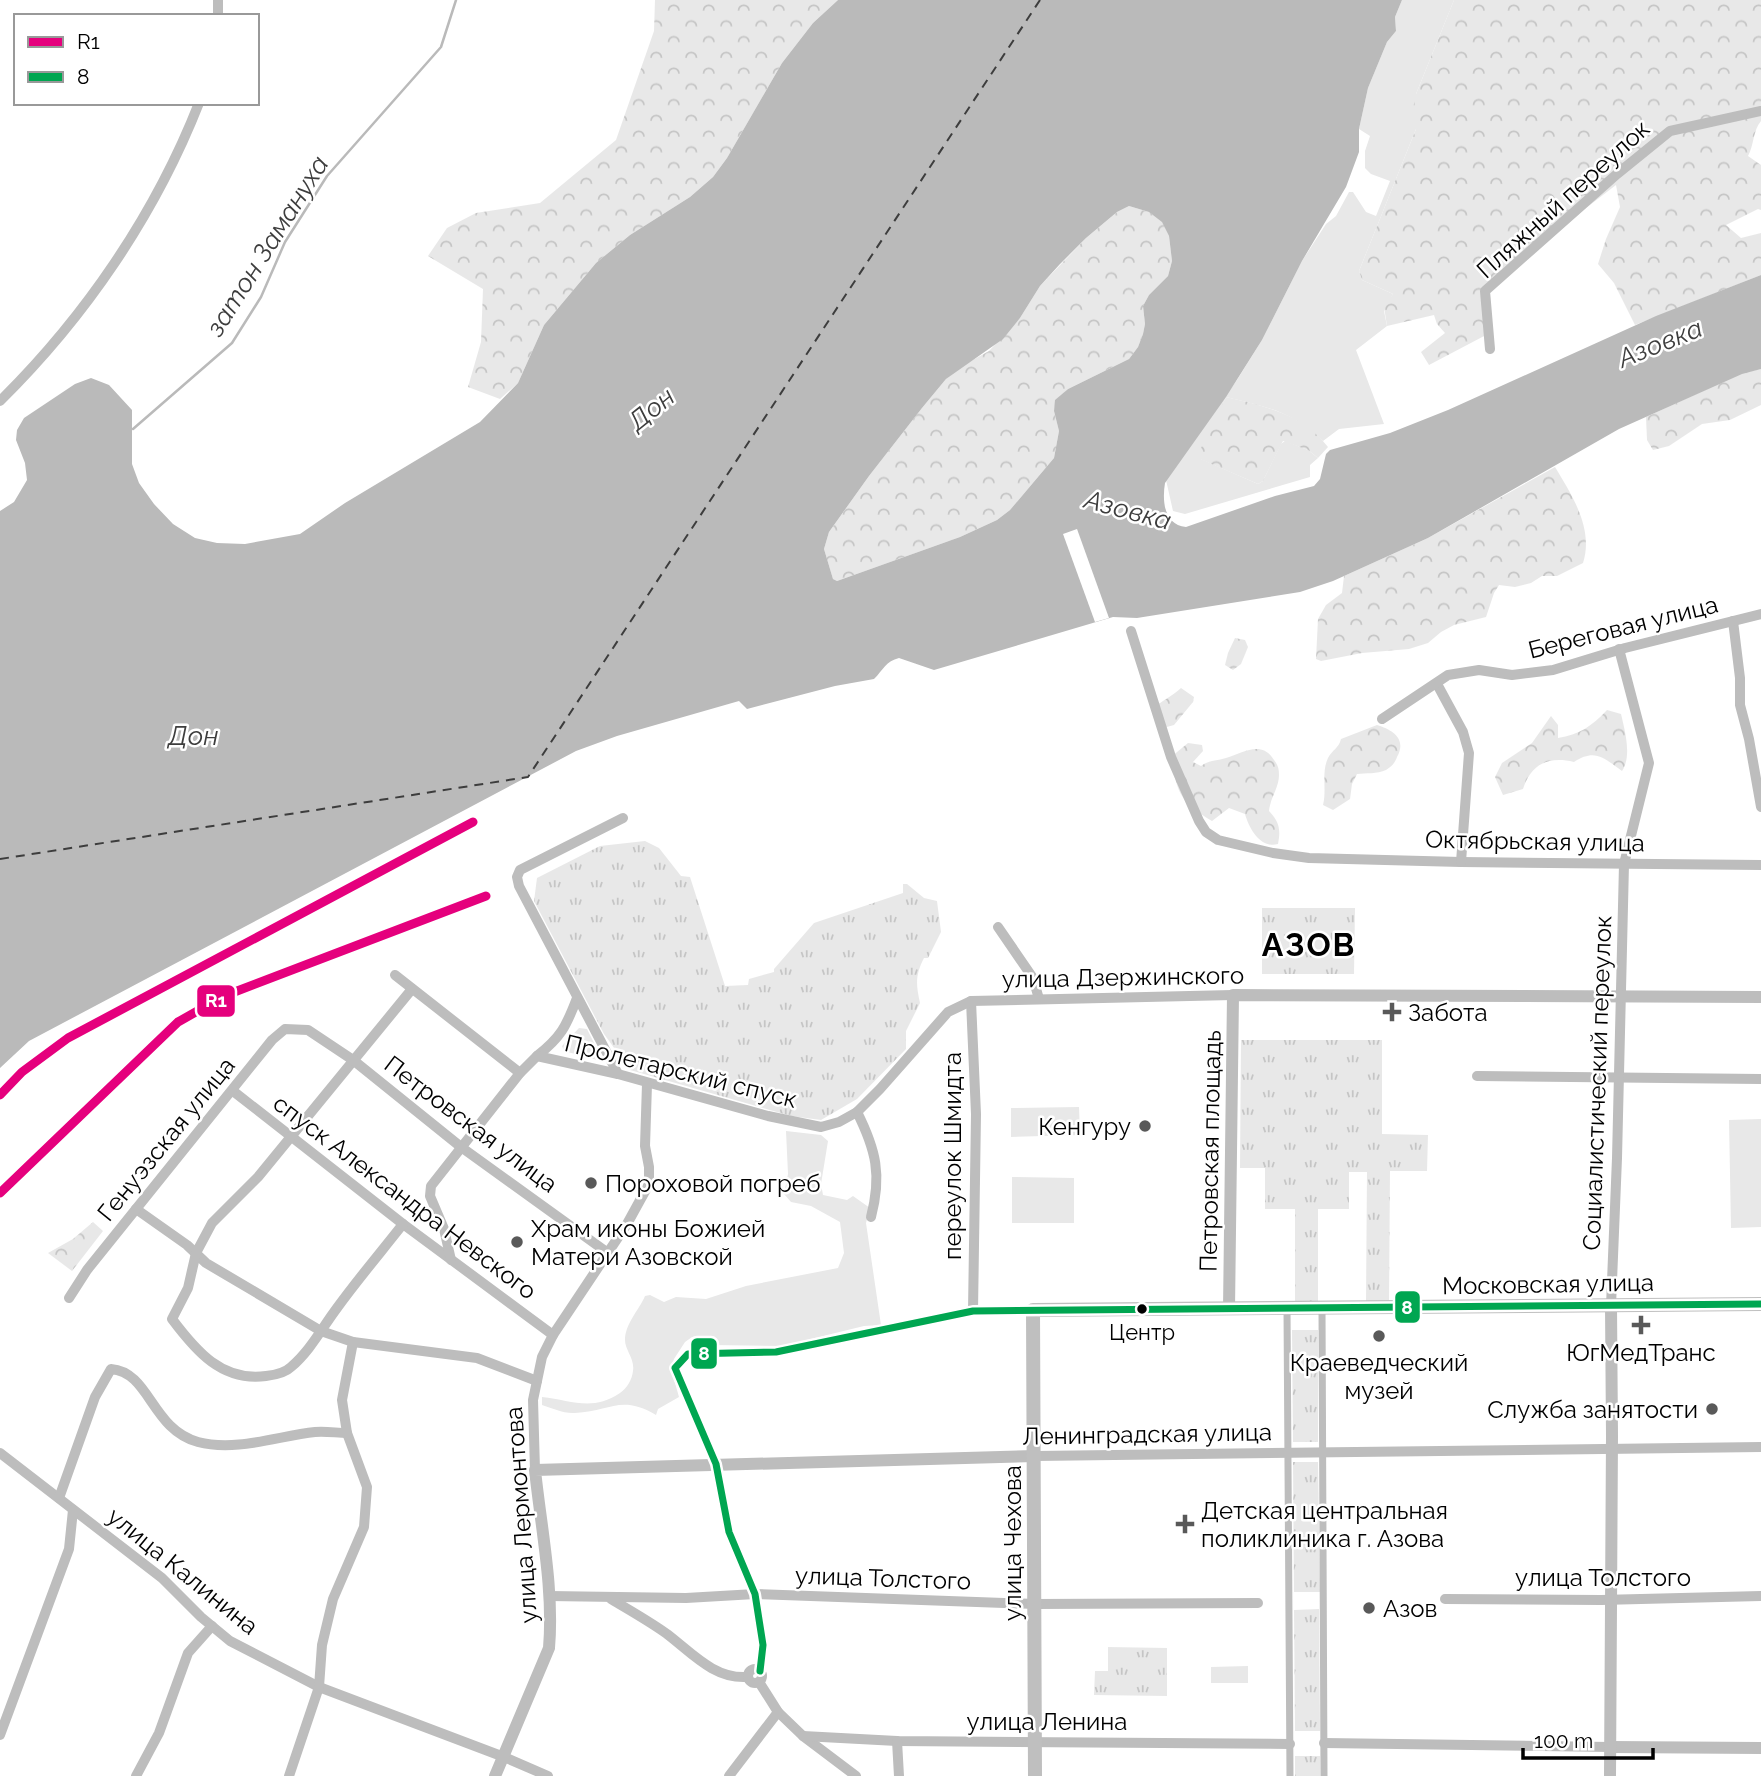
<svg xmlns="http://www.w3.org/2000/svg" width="1761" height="1776" font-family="Raleway,sans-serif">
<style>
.grass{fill:#e8e8e8}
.forest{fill:url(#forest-crowns)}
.park{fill:url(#park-tufts)}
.water{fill:#bababa;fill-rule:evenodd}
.pier{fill:#fff}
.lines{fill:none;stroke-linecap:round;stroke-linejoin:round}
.stream{stroke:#bababa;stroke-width:2.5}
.ferry{stroke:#3d3d3d;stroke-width:2;stroke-dasharray:9 7;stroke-linecap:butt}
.pedestrian{stroke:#bdbdbd;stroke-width:7}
.minor{stroke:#bdbdbd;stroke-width:10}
.tertiary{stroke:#bdbdbd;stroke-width:12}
.secondary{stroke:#bfbfbf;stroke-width:14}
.bus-1-casing{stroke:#fff;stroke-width:12}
.bus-1{stroke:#00a651;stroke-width:7}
.rail-1-casing{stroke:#fff;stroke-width:14}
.rail-1{stroke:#e5007d;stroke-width:9}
.poi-dot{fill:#595959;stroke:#fff;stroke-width:2.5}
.bus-dot{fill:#000;stroke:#fff;stroke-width:2.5}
.labels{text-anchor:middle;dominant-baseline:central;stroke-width:5;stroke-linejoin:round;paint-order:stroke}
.bus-label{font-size:22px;fill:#000;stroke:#fff}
.street-label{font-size:24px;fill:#000;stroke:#fff}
.poi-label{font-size:24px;fill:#000;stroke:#fff;text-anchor:start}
.water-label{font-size:26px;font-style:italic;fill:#3d3d3d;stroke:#fff}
.district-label{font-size:32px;font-weight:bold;letter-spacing:2px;fill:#000;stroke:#fff}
.line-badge{stroke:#fff;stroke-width:2.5}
.badge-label{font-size:19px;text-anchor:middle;font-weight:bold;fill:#fff}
</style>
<defs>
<pattern id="forest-crowns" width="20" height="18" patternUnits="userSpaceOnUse" patternTransform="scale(1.75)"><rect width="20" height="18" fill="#e8e8e8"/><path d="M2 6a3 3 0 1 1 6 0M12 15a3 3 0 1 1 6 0" fill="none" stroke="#c5c5c5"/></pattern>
<pattern id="park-tufts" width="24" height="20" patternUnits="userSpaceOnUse" patternTransform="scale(1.75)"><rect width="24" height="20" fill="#e8e8e8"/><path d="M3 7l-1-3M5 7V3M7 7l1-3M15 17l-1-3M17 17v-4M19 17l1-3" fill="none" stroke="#c5c5c5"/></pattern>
</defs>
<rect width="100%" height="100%" fill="#fff"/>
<g class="grass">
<path d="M1402,0H1454L1416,94V129L1359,271L1362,280L1393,294L1384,311L1387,326L1356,350L1384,424L1339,429L1323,441C1288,410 1270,408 1226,397L1201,459L1258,484L1263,481L1281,444L1285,441L1308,450L1318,458L1310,465V477L1185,514L1173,511L1166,480L1237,380L1262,340L1302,261L1326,224L1336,216L1349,192H1353L1366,212L1376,216L1390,181L1371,174L1365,168V151L1370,136L1359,129L1368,88L1387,42L1396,31L1395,17Z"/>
<polygon points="579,1028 587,1029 601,1057 597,1060 564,1051 562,1046"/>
<polygon points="1079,1107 1080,1135 1011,1137 1011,1108"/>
<polygon points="1761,1119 1761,1227 1731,1228 1729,1120"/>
<path d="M786,1131L821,1135L828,1141L821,1184L823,1195L847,1200L853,1196L870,1208L866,1223L881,1325L864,1326L782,1346L712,1345L711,1338L692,1337L685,1342L674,1359L671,1369L679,1397L658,1409L656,1415C620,1394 610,1412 575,1413C564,1414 552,1408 542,1405V1397C571,1400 592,1412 620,1393C627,1388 632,1380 633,1371C635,1359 625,1350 625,1340C625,1324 639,1310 645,1296L650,1295L664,1302L676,1297L706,1299L746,1286L838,1268L844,1253L840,1222L811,1206L791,1202L784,1194L788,1174Z"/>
<polygon points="1012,1177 1074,1178 1074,1223 1012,1223"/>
<polygon points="1248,1666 1248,1683 1211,1683 1211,1667"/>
</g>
<g class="forest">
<polygon points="655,0 838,0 813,23 782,63 727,158 713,177 690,197 630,235 596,263 544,325 518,383 500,399 468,387 481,342 483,289 428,256 447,228 476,213 540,203 616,140 654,31"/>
<path d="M1454,0H1761V121C1753,130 1754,145 1748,156L1761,165V210L1758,209L1726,225L1741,238L1761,233V275L1635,325L1614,283L1598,264L1606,239L1620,207L1616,185L1586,208L1483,296L1486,335L1429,365L1421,352L1445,333L1437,324L1434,315L1387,326L1384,307L1393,294L1362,280L1359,271L1416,129L1411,118L1416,94Z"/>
<polygon points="1129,206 1149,212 1162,221 1169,236 1172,261 1168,276 1149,295 1143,306 1145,324 1143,334 1138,347 1129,359 1068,389 1056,400 1054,411 1059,431 1054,458 1010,510 997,520 960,537 837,581 833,579 824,549 829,532 869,476 922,408 946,379 962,366 989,351 1020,318 1040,286 1086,238 1117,212"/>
<polygon points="1761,369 1761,405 1730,420 1702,424 1669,446 1653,450 1647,440 1646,417 1742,373"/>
<path d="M1226,397C1265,406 1302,414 1328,447L1318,458L1308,450L1283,441L1263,481L1258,484L1200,459V450Z"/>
<path d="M1555,467C1572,495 1594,529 1583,563L1557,576H1542L1531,583L1515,587L1499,585L1494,593L1486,617L1454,625L1441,632L1428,643L1409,649L1362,653L1321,661L1316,659L1318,619L1326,605L1342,593L1344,576L1428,538Z"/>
<polygon points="1235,638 1245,640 1248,647 1241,664 1233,670 1225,665 1228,653"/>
<path d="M1181,688L1194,697L1193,702L1174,725L1163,728L1153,710C1161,700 1172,697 1181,688Z"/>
<path d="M1607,710L1621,714C1625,731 1632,756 1622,771C1604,758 1595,748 1574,762C1548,756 1531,764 1523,789L1503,795L1495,777L1502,763L1532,743L1551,716L1558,725V738C1579,735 1592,726 1607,710Z"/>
<path d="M1377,725C1393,730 1407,739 1397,757C1395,763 1391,767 1386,770C1377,774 1366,773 1357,774L1352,784L1350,799L1333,810L1323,805C1327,789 1321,773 1328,758C1332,750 1339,748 1341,739Z"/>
<path d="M1188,743L1202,745L1203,751L1193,762L1201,766C1209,760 1217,761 1226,758C1244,752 1262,740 1274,760C1278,765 1279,769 1279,775C1279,788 1270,798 1269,811C1279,822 1281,829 1278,844C1260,849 1249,828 1245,814L1229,808L1212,821C1180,802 1177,793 1171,757Z"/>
<polygon points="93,1222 103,1231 72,1271 48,1253 73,1239"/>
</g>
<g class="park">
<path d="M645,841L659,848L681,876L690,877L725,986L748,985L749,979L774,972V969L814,923L903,893V884H907L924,898L937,901L941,932L928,958H924C915,975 916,985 920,1003L906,1031V1049L857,1099L821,1120L791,1116L630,1070L604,1034L534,901L537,878L600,846Z"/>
<polygon points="1262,908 1355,908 1354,974 1262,974"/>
<polygon points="1241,1040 1382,1040 1382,1134 1428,1135 1427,1171 1390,1171 1389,1302 1366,1302 1367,1172 1349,1172 1349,1209 1318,1209 1318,1302 1295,1302 1295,1209 1265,1209 1265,1168 1240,1168"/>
<rect x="1026" y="1191" width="18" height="21"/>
<polygon points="1292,1330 1318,1330 1318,1442 1293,1442"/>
<polygon points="1293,1462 1318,1462 1320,1592 1294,1592"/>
<polygon points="1319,1609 1320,1731 1295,1731 1294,1610"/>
<polygon points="1108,1647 1167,1648 1167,1696 1094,1695 1095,1671 1108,1671"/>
<rect x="1295" y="1756" width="25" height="20"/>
</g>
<path class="water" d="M838,0H1402L1395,17L1396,31L1387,42L1368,88L1359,129V152L1346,187L1302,261L1262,340L1226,397L1165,483C1162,501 1164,525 1186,527L1275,496L1314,486L1320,479L1326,454L1330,450L1390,433L1448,410L1656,316L1761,275V369L1742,374L1619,429L1428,538L1333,581L1300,592L1137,618L1113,617L934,670L899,658C886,661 883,670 874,679L835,686L747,709L739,701L617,736L576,751L29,1041L0,1068V511L14,502L27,480L25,463L16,440L17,430L24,418L75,384L91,378L109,385L132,410V464L139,483L154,504L173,524L195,538L217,543L245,544L300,534L345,503L480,422L518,383L544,325L596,263L630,235L690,197L713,177L727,158L782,63L813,23ZM1129,206L1149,212L1162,222L1169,236L1172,261L1168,276L1149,295L1143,306L1145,324L1143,334L1138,347L1129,359L1068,389L1055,400L1054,411L1059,431L1054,458L1010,510L997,520L960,537L837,581L833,579L824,549L829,532L869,476L922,408L946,379L1003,339L1020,318L1040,286L1060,264L1086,238L1117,212Z"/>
<polygon class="pier" points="1077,529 1109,618 1095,622 1063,534"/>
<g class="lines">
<polyline class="stream" points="133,429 232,343 261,297 285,242 327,176 441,47 456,0"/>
<polyline class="ferry" points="0,859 528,777 1040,0"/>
<g class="pedestrian">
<polyline points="1287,1309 1290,1776"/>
<polyline points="1322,1309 1324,1776"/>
</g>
<g class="minor">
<polyline points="218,16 218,0"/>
<polyline points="1490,349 1485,291 1617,174 1670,131 1761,111"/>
<path d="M0,401C85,317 155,215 199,103"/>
<polyline points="1733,621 1740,678 1740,705 1749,739 1761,807"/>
<polyline points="1131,631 1171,757 1199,821 1206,832 1218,840 1273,853 1309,858 1461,862 1761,865"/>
<polyline points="1437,684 1463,732 1469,753 1461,862"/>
<polyline points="1382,719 1448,675 1479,670 1512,675 1553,670 1625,648 1761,614"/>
<polyline points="998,927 1033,978 1039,999"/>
<polyline points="395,975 520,1073"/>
<polyline points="971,1001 976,1114 973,1311"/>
<path d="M537,1056C561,1037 566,1027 577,998"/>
<polyline points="618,1074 519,886 517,877 520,870 623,818"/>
<polyline points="1477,1076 1761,1079"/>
<polyline points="233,1091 403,1224 553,1335"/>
<path d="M857,1112C876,1150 882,1175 871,1217"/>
<polyline points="136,1209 187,1245 206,1263 321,1331 353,1342 477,1358 537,1381"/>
<path d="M403,1224C381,1252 358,1279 337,1308C322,1328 310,1351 291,1367C285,1373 275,1375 266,1376C222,1382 196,1351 172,1319L188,1288L196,1253L212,1223L258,1177L412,989"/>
<polyline points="451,1260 444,1229 430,1196 431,1186 520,1073 537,1056 618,1074 768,1116 821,1127 839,1122 857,1112 880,1089 948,1012 971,1001 1233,995"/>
<polyline points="69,1298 87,1270 272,1040 285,1029 308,1030 353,1060 461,1147 608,1253"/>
<polyline points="1611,1306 1617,1158 1624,864 1649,763 1619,649"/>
<polyline points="0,1453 162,1578 201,1617 230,1641 319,1687 504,1757 548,1776"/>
<polyline points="1035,1456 1761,1447"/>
<polyline points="535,1470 533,1400 542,1357 553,1335 627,1224 649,1184 649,1167 645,1146 647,1084"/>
<path d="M59,1498L95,1397L111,1369C150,1372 151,1429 198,1442C236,1452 278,1436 315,1432C326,1431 337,1433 347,1433"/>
<polyline points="549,1596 686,1598 755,1594 1035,1604 1258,1603"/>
<path d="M611,1599C629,1610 649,1621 667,1634C692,1653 714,1679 747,1677"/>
<polyline points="1445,1599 1601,1600 1761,1596"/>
<circle cx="755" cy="1676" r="7"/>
<polyline points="760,1671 763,1645 755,1594 729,1532 716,1464 675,1368 688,1354 776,1352 973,1311 1033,1310"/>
<polyline points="759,1682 778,1712 803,1736 856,1776"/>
<polyline points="0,1735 69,1549 73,1510"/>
<polyline points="803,1736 897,1741 1290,1744"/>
<polyline points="897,1741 899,1776"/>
<polyline points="1324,1743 1610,1747"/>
<polyline points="136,1776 159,1733 188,1653 212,1626"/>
<polyline points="289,1776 319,1687 322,1645 333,1599 364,1527 367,1487 347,1433 342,1400 353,1342"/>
<polyline points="729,1776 778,1712"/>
</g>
<g class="tertiary">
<polyline points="1229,1309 1233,995 1761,997"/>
<polyline points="1610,1747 1761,1748"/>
<path d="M495,1776L549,1648C554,1589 541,1528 535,1470L1035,1456"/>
<polyline points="1610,1776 1612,1436 1611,1306"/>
</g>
<polyline class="secondary" points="1035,1776 1033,1310 1761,1304"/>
<defs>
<polyline id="bus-1" points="760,1671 763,1645 755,1594 729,1532 716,1464 675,1368 688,1354 776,1352 973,1311 1761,1304"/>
</defs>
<use href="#bus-1" class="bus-1-casing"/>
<use href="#bus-1" class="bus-1"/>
<defs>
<g id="rail-1">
<polyline points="0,1095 22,1072 68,1038 473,822"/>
<polyline points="0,1193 178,1022 224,996 486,896"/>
</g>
</defs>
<use href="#rail-1" class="rail-1-casing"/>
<use href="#rail-1" class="rail-1"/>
</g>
<g class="poi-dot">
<path d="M1388.5 1001.5h7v7h7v7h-7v7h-7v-7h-7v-7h7z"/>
<circle cx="1145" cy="1126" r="7"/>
<circle cx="591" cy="1183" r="7"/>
<circle cx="517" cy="1242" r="7"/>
<path d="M1637.5 1314.5h7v7h7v7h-7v7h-7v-7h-7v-7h7z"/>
<circle cx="1379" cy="1336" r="7"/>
<circle cx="1712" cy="1409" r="7"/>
<path d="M1181.5 1513.5h7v7h7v7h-7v7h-7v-7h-7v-7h7z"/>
<circle cx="1369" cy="1608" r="7"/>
</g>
<circle class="bus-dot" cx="1142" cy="1309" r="6"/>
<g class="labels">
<g class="bus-label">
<text x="1142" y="1332">Центр</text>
</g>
<g class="street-label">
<text transform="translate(1563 199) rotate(-42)">Пляжный переулок</text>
<text transform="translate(1623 627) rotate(-14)">Береговая улица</text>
<text transform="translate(1535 841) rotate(1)">Октябрьская улица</text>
<text transform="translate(1123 977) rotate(-1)">улица Дзержинского</text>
<text transform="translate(681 1071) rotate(14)">Пролетарский спуск</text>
<text transform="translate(1597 1083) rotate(-88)">Социалистический переулок</text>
<text transform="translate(471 1124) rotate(37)">Петровская улица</text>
<text transform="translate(166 1139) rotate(-51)">Генуэзская улица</text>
<text transform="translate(1210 1151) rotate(-89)">Петровская площадь</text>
<text transform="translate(952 1156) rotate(-90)">переулок Шмидта</text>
<text transform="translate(405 1197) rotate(37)">спуск Александра Невского</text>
<text transform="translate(1548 1284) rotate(-1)">Московская улица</text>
<text transform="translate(1147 1434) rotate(-1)">Ленинградская улица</text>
<text transform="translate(521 1515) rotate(-94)">улица Лермонтова</text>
<text transform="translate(1012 1543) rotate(-90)">улица Чехова</text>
<text transform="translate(183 1571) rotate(39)">улица Калинина</text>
<text x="1603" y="1577">улица Толстого</text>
<text transform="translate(883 1578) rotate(2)">улица Толстого</text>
<text x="1047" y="1721">улица Ленина</text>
</g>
<g class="poi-label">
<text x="1408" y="1012">Забота</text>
<text x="1131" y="1126" text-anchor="end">Кенгуру</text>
<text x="605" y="1183">Пороховой погреб</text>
<text x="531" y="1228">Храм иконы Божией<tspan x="531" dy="28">Матери Азовской</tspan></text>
<text x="1641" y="1352" text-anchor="middle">ЮгМедТранс</text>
<text x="1379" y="1362" text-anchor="middle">Краеведческий<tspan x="1379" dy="28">музей</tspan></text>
<text x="1698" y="1409" text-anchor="end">Служба занятости</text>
<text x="1201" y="1510">Детская центральная<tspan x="1201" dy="28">поликлиника г. Азова</tspan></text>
<text x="1383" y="1608">Азов</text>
</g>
<g class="water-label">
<text transform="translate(267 246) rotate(-58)">затон Замануха</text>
<text transform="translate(1660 343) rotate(-22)">Азовка</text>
<text transform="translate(651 409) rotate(-39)">Дон</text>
<text transform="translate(1128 510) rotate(15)">Азовка</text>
<text x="193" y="736">Дон</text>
</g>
<g class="district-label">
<text x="1309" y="944">АЗОВ</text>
</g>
</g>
<g class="line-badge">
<rect x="196" y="984" width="40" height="34" rx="7" fill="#e5007d"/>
<rect x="1394" y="1290" width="27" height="34" rx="7" fill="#00a651"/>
<rect x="690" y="1337" width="28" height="33" rx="7" fill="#00a651"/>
</g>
<g class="badge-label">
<text x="216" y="1007">R1</text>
<text x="1407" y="1314">8</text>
<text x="704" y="1360">8</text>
</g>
<rect x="14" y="14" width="245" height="91" fill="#ffffff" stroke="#999999" stroke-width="2"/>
<rect x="28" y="37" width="35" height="10" fill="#e5007d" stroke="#999999" stroke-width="2"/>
<text x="77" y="49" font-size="21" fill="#000000">R1</text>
<rect x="28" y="72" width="35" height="10" fill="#00a651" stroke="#999999" stroke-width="2"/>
<text x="77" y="84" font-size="21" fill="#000000">8</text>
<path d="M1523 1748v10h130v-10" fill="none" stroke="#000000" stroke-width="3.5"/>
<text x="1534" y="1748" font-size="21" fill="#000000" stroke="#ffffff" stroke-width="5" paint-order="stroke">100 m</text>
</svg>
